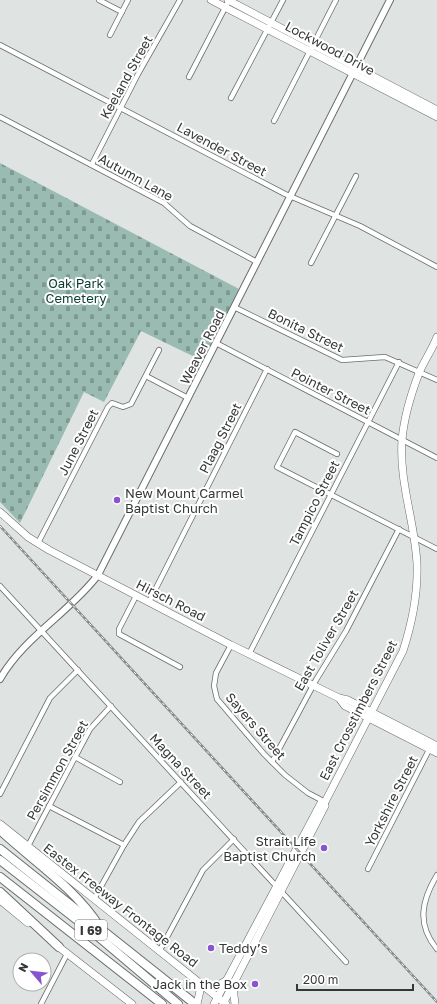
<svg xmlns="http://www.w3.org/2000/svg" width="437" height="1004" font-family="'Golos Text',sans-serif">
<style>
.cemetery{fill:url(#cemetery-stones)}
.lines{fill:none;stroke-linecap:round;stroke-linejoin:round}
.minor-casing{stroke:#696e6c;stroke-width:6}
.tertiary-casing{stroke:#696e6c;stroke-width:8}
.secondary-casing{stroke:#696e6c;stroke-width:8}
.motorway-casing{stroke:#696e6c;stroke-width:10}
.minor{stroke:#fff;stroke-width:4.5}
.tertiary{stroke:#fff;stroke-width:6}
.secondary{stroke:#fff;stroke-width:7}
.motorway{stroke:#fff;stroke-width:8}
.rail-casing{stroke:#858887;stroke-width:2.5}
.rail{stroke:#fff;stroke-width:1;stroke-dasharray:3;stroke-linecap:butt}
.poi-dot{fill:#8755cd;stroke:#fff;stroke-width:1.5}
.labels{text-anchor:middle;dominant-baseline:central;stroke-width:4;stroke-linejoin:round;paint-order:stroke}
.shield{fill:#fff;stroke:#727473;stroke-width:1}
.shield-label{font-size:12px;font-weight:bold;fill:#363837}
.street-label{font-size:13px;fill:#363837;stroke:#fff}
.park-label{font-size:13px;fill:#0a3c34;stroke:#fff}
.poi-label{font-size:13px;fill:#363837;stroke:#fff;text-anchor:start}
</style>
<defs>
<pattern id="cemetery-stones" width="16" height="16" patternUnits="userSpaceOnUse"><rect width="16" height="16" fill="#99bbb2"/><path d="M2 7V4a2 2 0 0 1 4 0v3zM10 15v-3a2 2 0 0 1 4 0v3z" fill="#7e9992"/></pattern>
</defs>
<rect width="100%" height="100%" fill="#dfe4e3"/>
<polygon class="cemetery" points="0,163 239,289 203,361 141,331 104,402 84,392 20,523 0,502"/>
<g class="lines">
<defs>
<g id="minor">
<polyline points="99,0 122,12"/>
<polyline points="110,35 128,0"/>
<polyline points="0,45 285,194 360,226 437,267"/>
<polyline points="189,77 229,0"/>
<polyline points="231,98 283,0"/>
<polyline points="0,117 164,203 190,226 257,262"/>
<polyline points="274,121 336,0"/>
<polyline points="92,164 138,74 180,0"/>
<polyline points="311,263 356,176"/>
<polyline points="234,307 342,360 385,357 437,380"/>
<polyline points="216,343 437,458"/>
<polyline points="146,376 188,398"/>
<polyline points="337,454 295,432 277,467 437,549"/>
<polyline points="38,543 108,407 112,403 123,407 131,404 159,350"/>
<polyline points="0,586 346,962"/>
<polyline points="136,596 119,629 119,634 180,667"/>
<polyline points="149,602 267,369"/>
<polyline points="231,645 216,673 214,686 217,699 264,754 285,775 308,793 325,802"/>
<polyline points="249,654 399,362"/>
<polyline points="75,757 120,782"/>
<polyline points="272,762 316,680 346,631 399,529"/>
<polyline points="0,794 50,698 78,670"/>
<polyline points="49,806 124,845"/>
<polyline points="28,846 90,729 111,706"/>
<polyline points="368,869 430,748"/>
<path d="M437,875C422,900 416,924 437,949"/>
<polyline points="94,899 124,845 139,822 181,782"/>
<polyline points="160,950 203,870 234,839"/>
<polyline points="41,1004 67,954"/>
</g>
<path id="tertiary" d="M0,679C24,637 69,613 98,575L390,0"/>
<g id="secondary">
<polyline points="211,0 437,117"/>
<polyline points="228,0 437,110"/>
<polyline points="0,512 28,537 49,550 231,645 339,698 348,700 437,746"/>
<polyline points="339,698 345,706 437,753"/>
<polyline points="0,824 226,1004"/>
<polyline points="0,900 28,923"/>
<polyline points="55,944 132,1004"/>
<polyline points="196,982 200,991 197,1004"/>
<polyline points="205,987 217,986 227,980"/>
<polyline points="233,987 235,1004"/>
<path d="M214,1004L321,803L325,802L403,651C412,623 418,593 417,564C415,522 399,483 402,440C404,417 411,394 419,373C424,361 432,350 437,337"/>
<polyline points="223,1004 325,806"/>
</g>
<g id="motorway">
<path d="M0,830C33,861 75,888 99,926"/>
<polyline points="0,849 195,1004"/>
<polyline points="0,860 94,933 178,1004"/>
<polyline points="0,877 162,1004"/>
<polyline points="0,892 59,947"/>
</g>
</defs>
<use href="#minor" class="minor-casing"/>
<use href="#tertiary" class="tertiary-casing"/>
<use href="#secondary" class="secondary-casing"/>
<use href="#motorway" class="motorway-casing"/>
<use href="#minor" class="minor"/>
<use href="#tertiary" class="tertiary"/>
<use href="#secondary" class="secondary"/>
<use href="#motorway" class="motorway"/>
<defs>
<polyline id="rail" points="0,526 437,1002"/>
</defs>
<use href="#rail" class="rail-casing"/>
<use href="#rail" class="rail"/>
</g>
<g class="poi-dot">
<circle cx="117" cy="500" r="4"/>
<circle cx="324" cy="848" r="4"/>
<circle cx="211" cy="948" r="4"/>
<circle cx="255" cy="984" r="4"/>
</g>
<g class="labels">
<rect class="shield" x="75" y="920" width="32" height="20" rx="3"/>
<g class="shield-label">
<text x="91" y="930">I 69</text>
</g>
<g class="street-label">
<text transform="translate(330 48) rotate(28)">Lockwood Drive</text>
<text transform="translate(126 77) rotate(-61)">Keeland Street</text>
<text transform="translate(222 149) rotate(28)">Lavender Street</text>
<text transform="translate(136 177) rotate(29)">Autumn Lane</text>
<text transform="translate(306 330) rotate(26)">Bonita Street</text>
<text transform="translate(202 347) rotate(-63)">Weaver Road</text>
<text transform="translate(331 391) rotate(27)">Pointer Street</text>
<text transform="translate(220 438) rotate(-63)">Plaag Street</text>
<text transform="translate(78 442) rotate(-63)">June Street</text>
<text transform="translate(314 503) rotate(-63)">Tampico Street</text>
<text transform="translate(171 600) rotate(27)">Hirsch Road</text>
<text transform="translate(326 640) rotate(-60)">East Toliver Street</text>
<text transform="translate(358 710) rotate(-63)">East Crosstimbers Street</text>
<text transform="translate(256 726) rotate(49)">Sayers Street</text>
<text transform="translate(181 766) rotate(47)">Magna Street</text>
<text transform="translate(57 770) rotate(-61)">Persimmon Street</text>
<text transform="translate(391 801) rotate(-63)">Yorkshire Street</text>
<text transform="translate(121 905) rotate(38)">Eastex Freeway Frontage Road</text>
</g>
<g class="park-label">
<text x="76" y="283">Oak Park<tspan x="76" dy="15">Cemetery</tspan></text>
</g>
<g class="poi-label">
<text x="125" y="493">New Mount Carmel<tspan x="125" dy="15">Baptist Church</tspan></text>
<text x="316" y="841" text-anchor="end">Strait Life<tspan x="316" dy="15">Baptist Church</tspan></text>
<text x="219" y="948">Teddy’s</text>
<text x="247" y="984" text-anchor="end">Jack in the Box</text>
</g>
</g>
<g transform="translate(32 972) rotate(298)"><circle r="19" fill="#ffffff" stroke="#afafaf"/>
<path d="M0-3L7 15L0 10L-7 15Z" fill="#8755cd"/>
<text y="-6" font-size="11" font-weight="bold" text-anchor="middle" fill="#363837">N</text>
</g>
<path d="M297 984v6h116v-6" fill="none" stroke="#363837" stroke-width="2"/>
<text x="303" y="984" font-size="12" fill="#363837" stroke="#ffffff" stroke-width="3" paint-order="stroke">200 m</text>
</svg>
